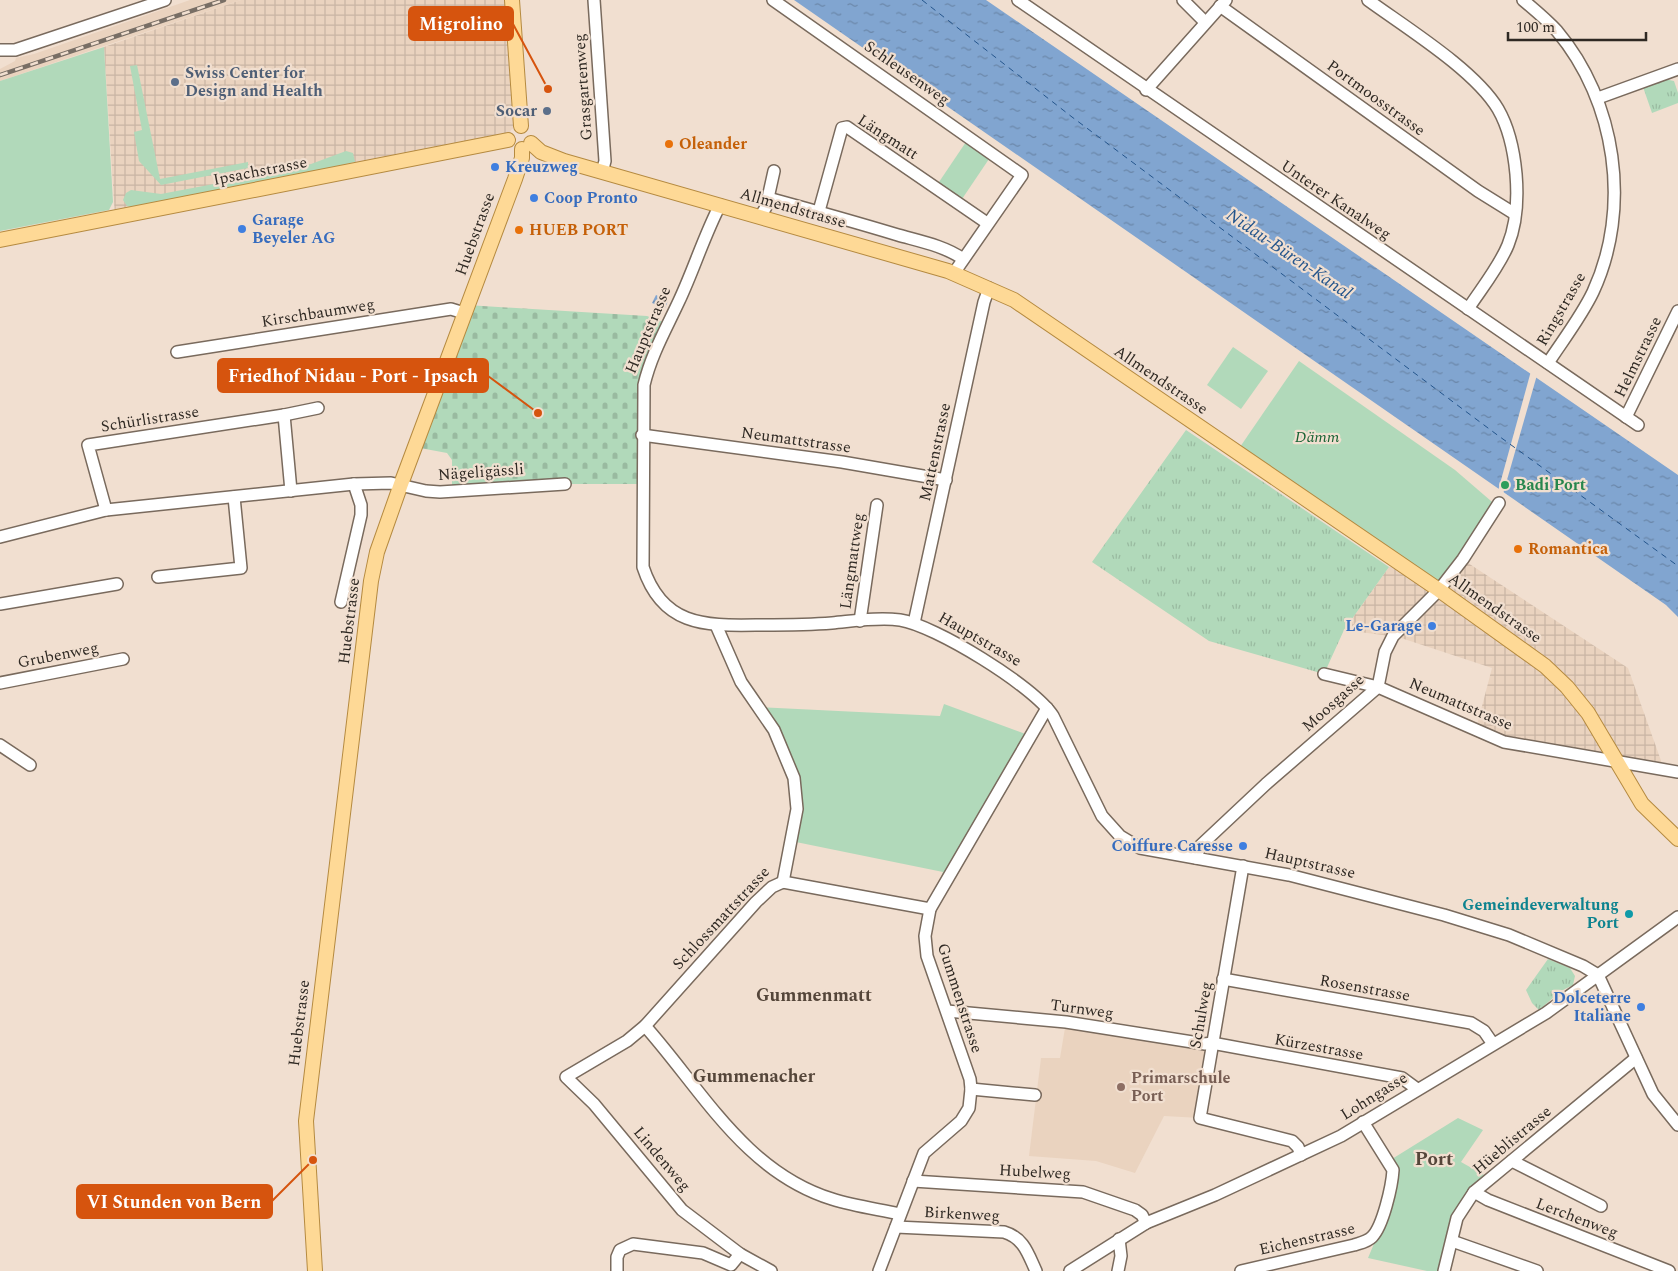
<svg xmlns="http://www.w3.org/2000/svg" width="1678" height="1271" font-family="Spectral,serif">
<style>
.built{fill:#ead3bf}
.industrial{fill:url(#industrial-grid)}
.green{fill:#b1d9ba}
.cemetery{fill:url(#cemetery-stones)}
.park{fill:url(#park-tufts)}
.water{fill:url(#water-ripples)}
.pier{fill:#f1dfd0}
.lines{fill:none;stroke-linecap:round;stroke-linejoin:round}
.ferry{stroke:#24558c;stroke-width:1;stroke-dasharray:6 5;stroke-linecap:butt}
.minor-casing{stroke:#796a5d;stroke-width:14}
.major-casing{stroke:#b58a40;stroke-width:16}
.minor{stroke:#fff;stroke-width:11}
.major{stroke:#fed996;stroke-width:14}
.rail-casing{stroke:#786e65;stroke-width:4.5}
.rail{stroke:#f1dfd0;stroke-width:2.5;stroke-dasharray:8;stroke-linecap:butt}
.service-dot{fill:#5c6f8a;stroke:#f1dfd0;stroke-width:2}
.food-dot{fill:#e8710a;stroke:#f1dfd0;stroke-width:2}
.shop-dot{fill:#3f7fe0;stroke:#f1dfd0;stroke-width:2}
.leisure-dot{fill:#2e9e5b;stroke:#f1dfd0;stroke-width:2}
.culture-dot{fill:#0f9aa8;stroke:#f1dfd0;stroke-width:2}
.education-dot{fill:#8d6e63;stroke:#f1dfd0;stroke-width:2}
.labels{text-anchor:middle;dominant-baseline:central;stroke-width:4.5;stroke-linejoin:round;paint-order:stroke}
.service-label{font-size:16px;font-weight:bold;fill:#4e5e75;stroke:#f1dfd0;text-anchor:start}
.street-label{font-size:16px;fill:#2f2923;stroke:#f1dfd0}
.food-label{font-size:16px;font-weight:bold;fill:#c56008;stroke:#f1dfd0;text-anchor:start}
.shop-label{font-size:16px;font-weight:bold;fill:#366cbe;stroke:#f1dfd0;text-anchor:start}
.park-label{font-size:16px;font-style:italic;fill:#166233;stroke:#f1dfd0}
.leisure-label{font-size:16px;font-weight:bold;fill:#27864d;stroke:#f1dfd0;text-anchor:start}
.culture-label{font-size:16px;font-weight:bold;fill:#0d838f;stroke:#f1dfd0;text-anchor:end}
.education-label{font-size:16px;font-weight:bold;fill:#785e54;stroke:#f1dfd0;text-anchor:start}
.water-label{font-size:18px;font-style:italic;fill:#24558c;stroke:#f1dfd0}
.neighbourhood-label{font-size:18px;font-weight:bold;fill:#55463a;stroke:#f1dfd0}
.quarter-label{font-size:19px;font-weight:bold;fill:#55463a;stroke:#f1dfd0}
.leader{fill:none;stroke:#d6540e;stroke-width:2}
.callout-dot{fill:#d6540e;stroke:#f1dfd0;stroke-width:2}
.callout{fill:#d6540e;stroke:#d6540e;stroke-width:2}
.callout-label{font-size:18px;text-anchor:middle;font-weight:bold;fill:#fff}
</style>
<defs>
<pattern id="industrial-grid" width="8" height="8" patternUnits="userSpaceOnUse" patternTransform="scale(1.25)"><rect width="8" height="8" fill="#ead3bf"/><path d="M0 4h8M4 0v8" fill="none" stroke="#c9b5a4"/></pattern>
<pattern id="cemetery-stones" width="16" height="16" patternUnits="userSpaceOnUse" patternTransform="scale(1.25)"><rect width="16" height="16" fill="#b1d9ba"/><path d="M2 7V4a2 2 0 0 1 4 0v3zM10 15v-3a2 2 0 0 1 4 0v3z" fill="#99baa0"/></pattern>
<pattern id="park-tufts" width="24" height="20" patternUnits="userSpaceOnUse" patternTransform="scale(1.25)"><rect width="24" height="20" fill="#b1d9ba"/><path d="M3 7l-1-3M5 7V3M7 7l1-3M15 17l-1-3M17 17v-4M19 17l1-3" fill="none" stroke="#99baa0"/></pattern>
<pattern id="water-ripples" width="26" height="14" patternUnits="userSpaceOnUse" patternTransform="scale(1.25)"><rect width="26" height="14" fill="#81a5d0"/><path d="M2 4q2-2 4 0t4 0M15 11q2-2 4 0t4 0" fill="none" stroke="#6a86a8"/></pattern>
</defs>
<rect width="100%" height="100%" fill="#f1dfd0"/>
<g class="built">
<polygon points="190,0 241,0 0,81 0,69 15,61 16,58 34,54"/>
<polygon points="1066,1022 1212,1043 1200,1118 1164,1116 1135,1173 1096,1161 1029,1156 1041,1058 1060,1058"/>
</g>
<g class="industrial">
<polygon points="241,0 512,0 517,126 511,130 508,136 115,217 104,47"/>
<polygon points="1468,563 1628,668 1664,769 1551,752 1476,729 1492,668 1398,637 1344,630 1389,567"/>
</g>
<g class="green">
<polygon points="104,47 113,202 109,210 0,231 0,81"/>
<polygon points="137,65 160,179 248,162 248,168 161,185 139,161 134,132 142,130 130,66"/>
<polygon points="968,139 991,156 960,202 937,185"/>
<polygon points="346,151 353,153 355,162 266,182 134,208 127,206 123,200 126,193 131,190 161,194 303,167"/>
<polygon points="1233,347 1268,371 1241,409 1207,385"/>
<polygon points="1299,361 1455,470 1498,507 1441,585 1240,447"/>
<polygon points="944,704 1031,736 930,909 943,872 791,841 794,778 758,707 940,716"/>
<polygon points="1458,1118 1483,1130 1461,1162 1486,1176 1463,1199 1440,1271 1427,1271 1368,1258 1386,1215 1392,1159"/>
</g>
<polygon class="cemetery" points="467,305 647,316 666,323 648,367 642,484 565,484 452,491 452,460 447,453 420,448"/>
<g class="park">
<polygon points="1664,79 1674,81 1678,93 1678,103 1652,113 1643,87"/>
<polygon points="1186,430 1389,567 1344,630 1324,674 1209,641 1092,562"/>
<polygon points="1548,959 1570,968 1575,976 1573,985 1561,991 1539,1010 1532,1003 1526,990"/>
</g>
<g class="water">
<polygon points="794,0 986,0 1678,475 1678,617 1666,605"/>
<polygon points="656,295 668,301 665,308 652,303"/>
</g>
<polygon class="pier" points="1531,371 1537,375 1503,494 1498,491"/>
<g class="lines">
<polyline class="ferry" points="922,0 1072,117 1496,434 1678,566"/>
<defs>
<g id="minor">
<polyline points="594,0 605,161 602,172"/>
<polyline points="773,0 1022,175 954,273"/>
<polyline points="1018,0 1638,425"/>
<polyline points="1183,0 1205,22"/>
<path d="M1368,0C1405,27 1475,70 1498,109C1509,128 1514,152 1516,174C1518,198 1517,223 1508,245C1499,267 1481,289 1468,309"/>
<path d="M1523,0C1535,10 1547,20 1557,31C1616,101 1632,208 1593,292C1581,317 1563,340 1548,363"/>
<polyline points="1220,6 1478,191 1515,214"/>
<polyline points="0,50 15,50 165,0"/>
<polyline points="1146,90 1226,0"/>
<polyline points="1598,98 1678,69"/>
<path d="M768,198C812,210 855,222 898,235C919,241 945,246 963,259"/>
<path d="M720,205C704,236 694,269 679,301C666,329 651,355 644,385L643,567C662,625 703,626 756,625C781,625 807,625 832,623C854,621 878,617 900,620C934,625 1034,686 1053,716L1102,816L1120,836L1140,848L1289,875L1444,915L1509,935L1583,966L1598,975"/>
<polyline points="819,211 842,128 847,127 987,223"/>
<polyline points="760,217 766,207 774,171"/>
<polyline points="177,352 451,309 464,313"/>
<polyline points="284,415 318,408"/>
<polyline points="1626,417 1678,311"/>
<polyline points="642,435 842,462 946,480"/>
<polyline points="106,510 88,445 284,415 291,491"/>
<polyline points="0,537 106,510 354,484 391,483 426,491 440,492 565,484"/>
<polyline points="158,577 241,568 234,497"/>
<polyline points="341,602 361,515 361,505 354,484"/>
<polyline points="0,604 117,584"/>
<polyline points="860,621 877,505"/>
<polyline points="914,623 984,302 989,288"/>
<polyline points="716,625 741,682 774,730 794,778 797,809 783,882"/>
<polyline points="1324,674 1378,687 1504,742 1678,772"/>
<polyline points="0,683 123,659"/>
<polyline points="0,745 30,765"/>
<polyline points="1196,858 1200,846 1266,784 1378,687 1385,652 1393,636 1439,590 1463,559 1499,503"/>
<polyline points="1243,866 1200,1118 1292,1141 1298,1147 1301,1155"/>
<polyline points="783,882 930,909"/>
<polyline points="1598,975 1653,1094 1678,1125"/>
<polyline points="1223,979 1471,1023 1484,1031 1493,1044"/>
<polyline points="947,1011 1066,1022 1205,1044 1212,1043 1402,1078 1417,1089"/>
<path d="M645,1026C702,1090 745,1172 832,1199C854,1206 877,1209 900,1214"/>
<polyline points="971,1089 1035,1095"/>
<polyline points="1512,1161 1601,1206"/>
<polyline points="913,1181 1083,1192 1135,1210 1142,1215 1146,1223"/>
<polyline points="1474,1192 1488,1200 1669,1271"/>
<path d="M896,1227L1004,1232C1024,1238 1028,1254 1036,1271"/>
<polyline points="1452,1241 1537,1271"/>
<polyline points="617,1271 617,1257 620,1250 633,1244 703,1253 731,1265 740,1254"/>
<polyline points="771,1271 740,1254 682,1210 594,1104 566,1077 627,1041 645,1026 756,902 772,887 783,882"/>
<polyline points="879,1271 924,1153 961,1121 969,1108 971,1089 970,1079 927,956 925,936 930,909 1047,708"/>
<polyline points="1070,1271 1146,1223 1215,1195 1341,1136 1546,1013 1678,917"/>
<polyline points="1118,1271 1121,1256 1119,1239"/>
<path d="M1241,1271L1354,1245C1360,1243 1367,1242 1372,1237C1383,1226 1392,1186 1393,1170L1363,1122"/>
<polyline points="1444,1271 1457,1218 1474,1192 1636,1058"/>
</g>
<g id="major">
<polyline points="512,0 521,126"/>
<polyline points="531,143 541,152 564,161 948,271 1014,300 1439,590 1545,666 1567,687 1588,713 1642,804 1678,839"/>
<polyline points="0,240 508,140"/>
<polyline points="315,1271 306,1121 371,581 377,552 401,484 515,179 522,158 522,149"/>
</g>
</defs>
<use href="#minor" class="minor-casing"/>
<use href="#major" class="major-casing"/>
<use href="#minor" class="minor"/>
<use href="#major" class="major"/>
<defs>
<polyline id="rail" points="0,75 224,0"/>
</defs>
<use href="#rail" class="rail-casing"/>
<use href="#rail" class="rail"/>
</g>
<g class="service-dot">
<circle cx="175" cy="82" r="5"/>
<circle cx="547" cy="111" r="5"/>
</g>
<g class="food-dot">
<circle cx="669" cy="144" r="5"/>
<circle cx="519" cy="230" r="5"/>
<circle cx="1518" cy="549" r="5"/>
</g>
<g class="shop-dot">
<circle cx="495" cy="167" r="5"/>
<circle cx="534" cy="198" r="5"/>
<circle cx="242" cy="229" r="5"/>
<circle cx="1432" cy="626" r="5"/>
<circle cx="1243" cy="846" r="5"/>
<circle cx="1641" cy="1007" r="5"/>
</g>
<circle class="leisure-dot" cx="1505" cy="485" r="5"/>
<circle class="culture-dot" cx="1629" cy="914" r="5"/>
<circle class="education-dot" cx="1121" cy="1087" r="5"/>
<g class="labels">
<g class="service-label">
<text x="185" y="73">Swiss Center for<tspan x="185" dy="18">Design and Health</tspan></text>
<text x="537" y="111" text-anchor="end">Socar</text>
</g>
<g class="street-label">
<text transform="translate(907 73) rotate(35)">Schleusenweg</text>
<text transform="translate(583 87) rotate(-94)">Grasgartenweg</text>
<text transform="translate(1376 98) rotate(36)">Portmoosstrasse</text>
<text transform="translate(888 137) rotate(33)">Längmatt</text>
<text transform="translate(260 171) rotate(-11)">Ipsachstrasse</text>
<text transform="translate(1336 200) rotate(34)">Unterer Kanalweg</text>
<text transform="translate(793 208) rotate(16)">Allmendstrasse</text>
<text transform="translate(475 234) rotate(-70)">Huebstrasse</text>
<text transform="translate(1561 309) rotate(-60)">Ringstrasse</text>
<text transform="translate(318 313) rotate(-9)">Kirschbaumweg</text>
<text transform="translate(648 330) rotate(-67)">Hauptstrasse</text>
<text transform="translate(1638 357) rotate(-64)">Helmstrasse</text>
<text transform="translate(1161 380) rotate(34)">Allmendstrasse</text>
<text transform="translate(150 419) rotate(-9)">Schürlistrasse</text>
<text transform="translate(796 440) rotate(8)">Neumattstrasse</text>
<text transform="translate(935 452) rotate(-78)">Mattenstrasse</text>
<text transform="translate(481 472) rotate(-4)">Nägeligässli</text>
<text transform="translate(852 561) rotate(-82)">Längmattweg</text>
<text transform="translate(1495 608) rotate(35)">Allmendstrasse</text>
<text transform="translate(349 621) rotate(-83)">Huebstrasse</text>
<text transform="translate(980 639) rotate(30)">Hauptstrasse</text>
<text transform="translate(58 655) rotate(-11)">Grubenweg</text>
<text transform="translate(1333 703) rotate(-42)">Moosgasse</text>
<text transform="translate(1461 704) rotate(23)">Neumattstrasse</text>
<text transform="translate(1310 863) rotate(13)">Hauptstrasse</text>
<text transform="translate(721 918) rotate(-47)">Schlossmattstrasse</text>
<text transform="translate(1365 988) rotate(10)">Rosenstrasse</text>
<text transform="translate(960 998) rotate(72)">Gummenstrasse</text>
<text transform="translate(1082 1009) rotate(8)">Turnweg</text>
<text transform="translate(1201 1015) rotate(-80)">Schulweg</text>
<text transform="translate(299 1023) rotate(-83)">Huebstrasse</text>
<text transform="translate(1319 1047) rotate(10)">Kürzestrasse</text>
<text transform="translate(1374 1096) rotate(-32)">Lohngasse</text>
<text transform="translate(1512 1140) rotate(-40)">Hüeblistrasse</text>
<text transform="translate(662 1159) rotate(50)">Lindenweg</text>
<text transform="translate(1035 1172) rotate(3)">Hubelweg</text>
<text transform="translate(962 1214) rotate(3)">Birkenweg</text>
<text transform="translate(1577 1218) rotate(21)">Lerchenweg</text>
<text transform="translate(1307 1239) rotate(-13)">Eichenstrasse</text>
</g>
<g class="food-label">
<text x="679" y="144">Oleander</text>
<text x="529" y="230">HUEB PORT</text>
<text x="1528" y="549">Romantica</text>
</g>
<g class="shop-label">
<text x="505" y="167">Kreuzweg</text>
<text x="544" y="198">Coop Pronto</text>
<text x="252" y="220">Garage<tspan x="252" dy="18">Beyeler AG</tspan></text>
<text x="1422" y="626" text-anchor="end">Le-Garage</text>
<text x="1233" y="846" text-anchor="end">Coiffure Caresse</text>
<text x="1631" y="998" text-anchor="end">Dolceterre<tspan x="1631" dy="18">Italiane</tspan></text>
</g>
<g class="park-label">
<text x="1317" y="437">Dämm</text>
</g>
<g class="leisure-label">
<text x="1515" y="485">Badi Port</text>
</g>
<g class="culture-label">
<text x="1619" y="905">Gemeindeverwaltung<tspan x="1619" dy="18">Port</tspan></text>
</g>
<g class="education-label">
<text x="1131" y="1078">Primarschule<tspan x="1131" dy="18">Port</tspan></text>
</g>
<g class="water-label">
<text transform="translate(1289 254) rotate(34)">Nidau-Büren-Kanal</text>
</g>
<g class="neighbourhood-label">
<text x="814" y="995">Gummenmatt</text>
<text x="754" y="1076">Gummenacher</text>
</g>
<g class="quarter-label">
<text x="1434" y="1159">Port</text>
</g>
</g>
<path class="leader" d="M548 89L513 24M538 413L488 376M313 1160L272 1201"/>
<g class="callout-dot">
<circle cx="548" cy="89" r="5"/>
<circle cx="538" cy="413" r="5"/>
<circle cx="313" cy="1160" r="5"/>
</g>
<g class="callout">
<rect x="409" y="7" width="104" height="33" rx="5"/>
<rect x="218" y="359" width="270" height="33" rx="5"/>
<rect x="77" y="1185" width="195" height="33" rx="5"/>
</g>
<g class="callout-label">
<text x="461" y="30">Migrolino</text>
<text x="353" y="382">Friedhof Nidau - Port - Ipsach</text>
<text x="174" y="1208">VI Stunden von Bern</text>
</g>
<path d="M1508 32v8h138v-8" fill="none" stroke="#2f2923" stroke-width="2.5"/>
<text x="1516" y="32" font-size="15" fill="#2f2923" stroke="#f1dfd0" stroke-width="4" paint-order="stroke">100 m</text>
</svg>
